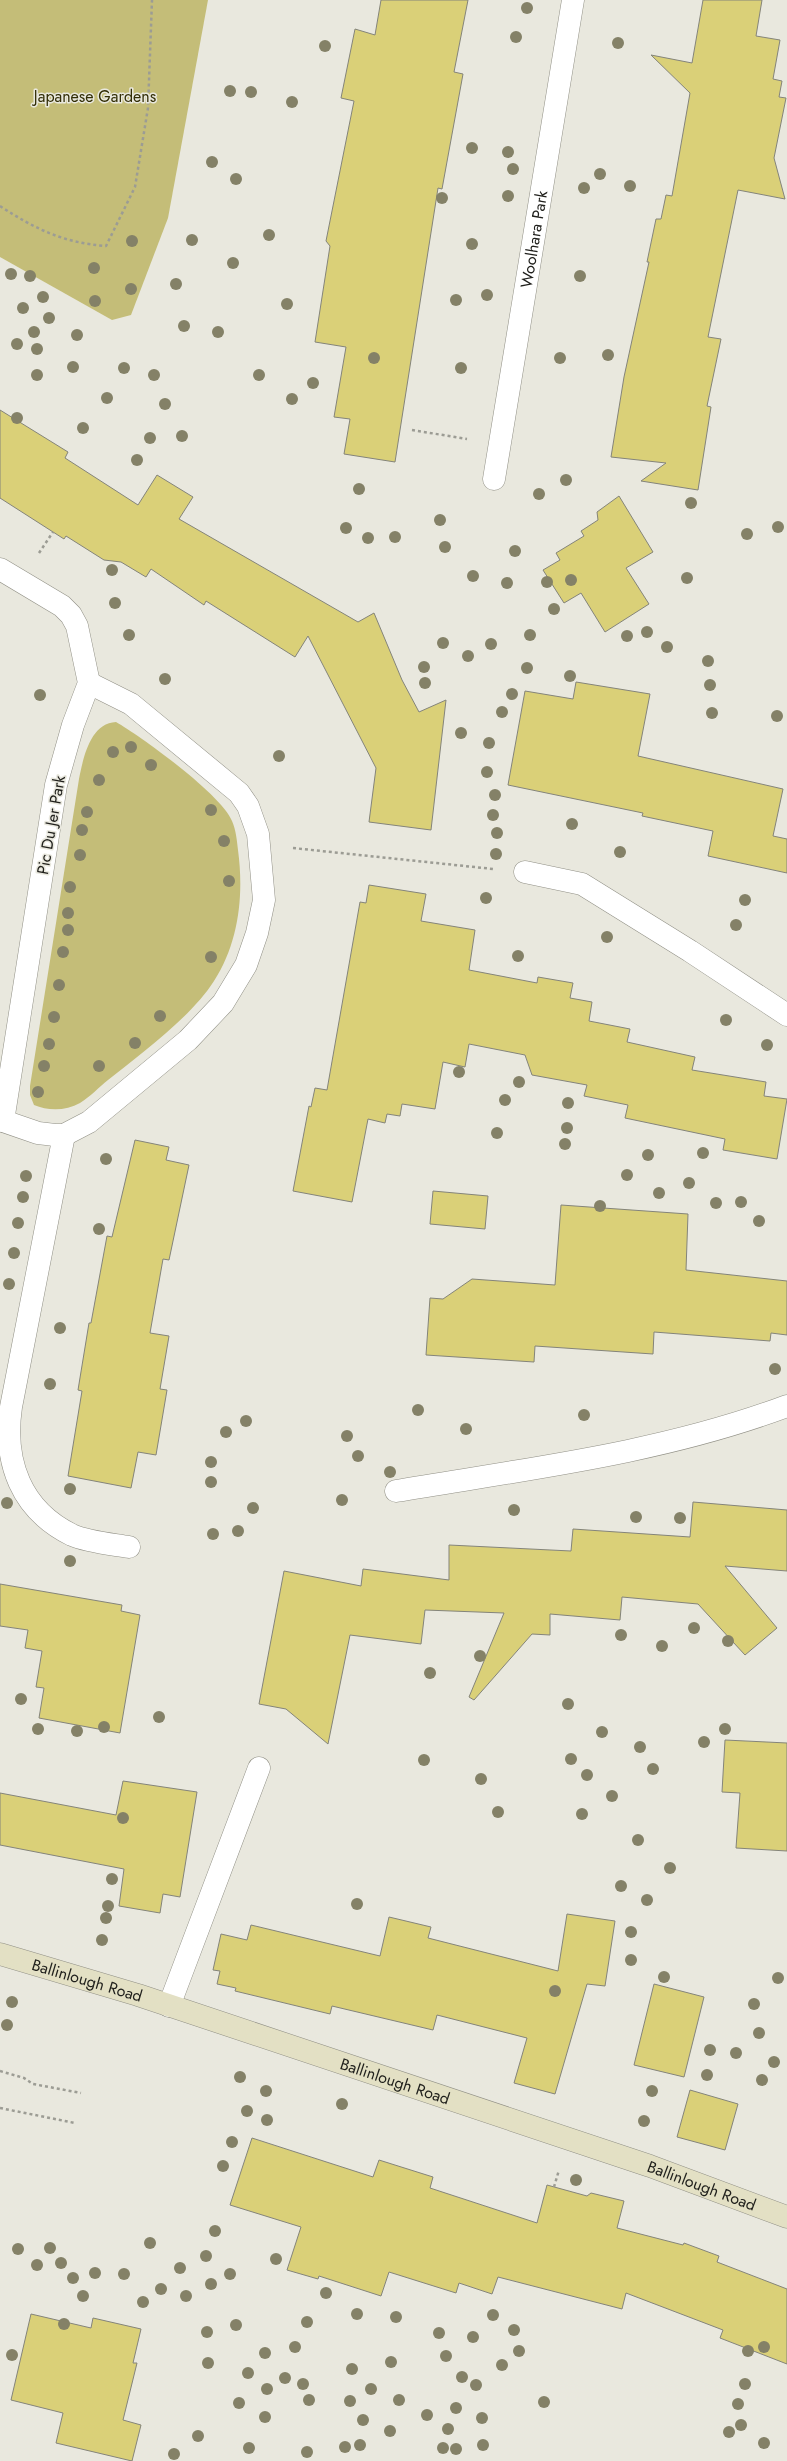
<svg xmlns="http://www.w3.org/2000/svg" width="787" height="2461" font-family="Jost,sans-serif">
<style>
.green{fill:#c4bd78}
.building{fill:#dad078;stroke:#84847a}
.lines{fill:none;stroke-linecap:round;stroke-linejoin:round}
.street-casing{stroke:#919086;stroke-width:23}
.secondary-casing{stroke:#919086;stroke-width:23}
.path{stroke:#9c9c94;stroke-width:2.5;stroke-dasharray:3 3;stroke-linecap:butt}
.street{stroke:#fff;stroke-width:22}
.secondary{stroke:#e3e0c4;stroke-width:22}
.tree{fill:#848167}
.labels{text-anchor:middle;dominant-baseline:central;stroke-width:3;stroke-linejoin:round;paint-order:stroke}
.park-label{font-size:16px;fill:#312d05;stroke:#e9e8de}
.street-label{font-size:16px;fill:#21211d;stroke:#e9e8de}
</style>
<rect width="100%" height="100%" fill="#e9e8de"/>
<g class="green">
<polygon points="0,0 208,0 168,218 131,315 112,320 0,257"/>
<path d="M116,722C142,737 222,795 232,821C236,830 237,841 238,850C244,895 239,942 214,981C192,1016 141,1054 108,1080C99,1087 90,1097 80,1103C66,1111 48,1111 34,1105L30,1095V1086L79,779C83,759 90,723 116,722Z"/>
</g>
<g class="building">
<polygon points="381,0 468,0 454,72 463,74 442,189 438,188 395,462 344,454 350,419 334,417 346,347 315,342 330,246 326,241 354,101 341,98 355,29 375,35"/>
<polygon points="703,0 762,0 756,36 780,40 773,79 782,81 779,97 786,98 774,158 785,199 738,190 708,337 721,339 707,406 711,407 698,490 641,481 666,463 611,457 624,377 649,262 647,262 656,219 661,219 666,195 672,196 690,93 651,55 692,63"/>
<polygon points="0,410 68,452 65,458 138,505 157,475 193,497 179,519 358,622 374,613 402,680 419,712 446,700 431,830 369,822 376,768 308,636 295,657 206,601 204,605 151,569 146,577 121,562 104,560 66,536 64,539 0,498"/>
<polygon points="619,496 653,552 626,568 649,604 605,632 581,593 564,603 543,570 560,560 556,553 584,536 581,531 598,520 597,512"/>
<polygon points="576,682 650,694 638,756 783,789 773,836 787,839 787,873 708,856 713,831 642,816 643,813 508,785 525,691 573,699"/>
<polygon points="369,885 426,894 421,921 475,930 469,970 537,983 538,977 573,983 570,998 592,1002 589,1021 630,1029 627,1042 695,1057 692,1070 766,1082 764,1096 787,1099 777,1159 723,1150 725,1139 625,1118 628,1105 584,1096 587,1085 532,1075 525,1055 469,1044 465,1067 443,1062 435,1109 402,1104 400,1116 387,1114 385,1123 368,1119 352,1202 293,1191 309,1106 311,1107 315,1088 327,1090 360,902 366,903"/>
<polygon points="135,1140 169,1147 166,1160 189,1165 169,1260 163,1259 150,1333 169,1336 160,1389 167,1390 156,1455 138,1452 131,1488 68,1476 82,1391 78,1390 89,1323 91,1323 107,1236 112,1237"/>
<polygon points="433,1191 488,1196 485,1229 430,1224"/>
<polygon points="561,1205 688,1214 686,1270 787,1281 787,1335 771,1333 770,1341 654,1332 653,1354 535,1346 534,1362 426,1355 430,1298 443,1299 472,1279 555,1285"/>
<polygon points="693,1502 787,1510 787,1571 725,1566 777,1628 745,1655 698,1604 622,1597 620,1620 550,1614 550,1635 532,1634 474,1700 469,1697 504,1613 425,1610 421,1644 350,1635 328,1744 286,1709 259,1704 284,1571 361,1586 363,1569 449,1580 449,1545 571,1551 573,1529 690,1537"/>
<polygon points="0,1584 122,1605 121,1611 140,1615 120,1733 39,1718 44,1688 36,1687 42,1651 25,1648 28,1630 0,1626"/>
<polygon points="725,1740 787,1743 787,1851 736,1848 740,1793 722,1792"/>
<polygon points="123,1781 197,1792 180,1897 163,1894 160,1913 119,1906 124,1869 0,1845 0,1793 116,1815"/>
<polygon points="567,1914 615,1921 605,1986 587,1984 555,2094 514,2083 527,2038 437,2015 433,2030 332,2006 330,2014 235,1991 236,1988 217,1984 220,1971 213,1970 221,1934 247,1940 251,1925 380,1956 389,1917 431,1927 428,1938 558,1971"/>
<polygon points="654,1984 704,1997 684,2077 634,2065"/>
<polygon points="690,2090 738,2104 725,2150 677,2137"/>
<polygon points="252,2138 373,2177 379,2160 433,2177 430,2188 537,2223 547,2185 587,2196 591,2193 624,2201 617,2228 683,2245 684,2243 719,2256 717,2262 787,2289 787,2364 720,2338 723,2330 626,2293 622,2309 498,2277 492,2294 459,2283 456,2293 389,2272 381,2296 319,2276 318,2279 287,2270 301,2227 230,2205"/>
<polygon points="31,2314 91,2328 93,2318 141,2329 133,2363 137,2363 123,2420 141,2425 132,2461 56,2443 63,2413 11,2400"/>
</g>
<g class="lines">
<defs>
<g id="street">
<path id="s1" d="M494,479L573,0"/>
<polyline points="0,569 62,606 71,615 77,626 89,683 73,725 56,785 3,1121 0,1120"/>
<polyline points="525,872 582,884 690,951 787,1015"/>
<polyline points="3,1121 38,1133 55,1135 64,1135 89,1122 188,1040 223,1003 246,965 257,933 264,900 258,834 248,806 239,793 131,704 89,683"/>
<path d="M64,1135L11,1407C3,1462 21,1510 72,1535C88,1542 111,1544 129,1547"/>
<path d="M396,1491C526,1469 662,1453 787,1406"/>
<polyline points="169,2006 259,1768"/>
</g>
<g id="secondary">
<path id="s2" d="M0,1954L138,1995L650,2166L787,2217"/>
</g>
</defs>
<use href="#street" class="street-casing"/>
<use href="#secondary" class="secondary-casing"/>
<g class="path">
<path d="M0,206C35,229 64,243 106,246L135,187L148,108L152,0"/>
<polyline points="412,430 467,439"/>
<polyline points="39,553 53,532"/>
<polyline points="293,848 493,869"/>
<polyline points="0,2071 24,2078 33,2084 81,2093"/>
<polyline points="0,2108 75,2123"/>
<polyline points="554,2187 559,2170"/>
</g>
<use href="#street" class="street"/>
<use href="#secondary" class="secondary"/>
</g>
<g class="tree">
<circle cx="527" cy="8" r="6"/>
<circle cx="516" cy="37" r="6"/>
<circle cx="618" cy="43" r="6"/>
<circle cx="325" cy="46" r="6"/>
<circle cx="230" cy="91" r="6"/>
<circle cx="251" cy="92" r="6"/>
<circle cx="292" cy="102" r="6"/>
<circle cx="472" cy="148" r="6"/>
<circle cx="508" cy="152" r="6"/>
<circle cx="212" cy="162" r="6"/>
<circle cx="513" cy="169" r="6"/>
<circle cx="600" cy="174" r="6"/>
<circle cx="236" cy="179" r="6"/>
<circle cx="630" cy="186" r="6"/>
<circle cx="584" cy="188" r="6"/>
<circle cx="508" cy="196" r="6"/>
<circle cx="442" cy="198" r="6"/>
<circle cx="269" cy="235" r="6"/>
<circle cx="192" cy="240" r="6"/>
<circle cx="132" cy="241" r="6"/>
<circle cx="472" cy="244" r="6"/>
<circle cx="233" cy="263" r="6"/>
<circle cx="94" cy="268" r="6"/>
<circle cx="11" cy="274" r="6"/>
<circle cx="30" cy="276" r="6"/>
<circle cx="580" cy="276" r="6"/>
<circle cx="176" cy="284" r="6"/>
<circle cx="131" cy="289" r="6"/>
<circle cx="487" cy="295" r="6"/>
<circle cx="43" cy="297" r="6"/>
<circle cx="456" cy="300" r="6"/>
<circle cx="95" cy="301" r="6"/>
<circle cx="287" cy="304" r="6"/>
<circle cx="23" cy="308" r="6"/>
<circle cx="49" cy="318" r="6"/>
<circle cx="184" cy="326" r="6"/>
<circle cx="34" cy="332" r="6"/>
<circle cx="218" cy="332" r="6"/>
<circle cx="77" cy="335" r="6"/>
<circle cx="17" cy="344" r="6"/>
<circle cx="37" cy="349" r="6"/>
<circle cx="608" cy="355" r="6"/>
<circle cx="374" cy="358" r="6"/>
<circle cx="560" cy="358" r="6"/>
<circle cx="73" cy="367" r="6"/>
<circle cx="124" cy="368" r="6"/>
<circle cx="461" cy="368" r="6"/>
<circle cx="37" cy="375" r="6"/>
<circle cx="154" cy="375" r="6"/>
<circle cx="259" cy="375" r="6"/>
<circle cx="313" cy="383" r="6"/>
<circle cx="107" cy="398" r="6"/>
<circle cx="292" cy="399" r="6"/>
<circle cx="165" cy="404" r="6"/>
<circle cx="17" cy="418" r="6"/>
<circle cx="83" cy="428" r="6"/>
<circle cx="182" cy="436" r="6"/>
<circle cx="150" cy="438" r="6"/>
<circle cx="137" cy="460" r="6"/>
<circle cx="566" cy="480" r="6"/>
<circle cx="359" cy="489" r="6"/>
<circle cx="539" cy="494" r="6"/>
<circle cx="691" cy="503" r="6"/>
<circle cx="440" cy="520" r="6"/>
<circle cx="778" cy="527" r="6"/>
<circle cx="346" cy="528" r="6"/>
<circle cx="747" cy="534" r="6"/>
<circle cx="395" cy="537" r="6"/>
<circle cx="368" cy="538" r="6"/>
<circle cx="445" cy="547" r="6"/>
<circle cx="515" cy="551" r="6"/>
<circle cx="112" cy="570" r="6"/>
<circle cx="473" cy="576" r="6"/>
<circle cx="687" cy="578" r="6"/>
<circle cx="571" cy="580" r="6"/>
<circle cx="547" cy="582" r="6"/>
<circle cx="507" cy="583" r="6"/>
<circle cx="115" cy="603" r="6"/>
<circle cx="554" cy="609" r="6"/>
<circle cx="647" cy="632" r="6"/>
<circle cx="129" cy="635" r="6"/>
<circle cx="530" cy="635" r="6"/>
<circle cx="627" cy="636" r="6"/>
<circle cx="443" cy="643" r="6"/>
<circle cx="491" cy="644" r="6"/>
<circle cx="667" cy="647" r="6"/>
<circle cx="468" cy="656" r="6"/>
<circle cx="708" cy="661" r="6"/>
<circle cx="424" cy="667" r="6"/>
<circle cx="527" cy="668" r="6"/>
<circle cx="570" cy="676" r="6"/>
<circle cx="165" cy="679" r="6"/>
<circle cx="425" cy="683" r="6"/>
<circle cx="710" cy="685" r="6"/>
<circle cx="512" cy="694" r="6"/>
<circle cx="40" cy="695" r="6"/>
<circle cx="502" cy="712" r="6"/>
<circle cx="712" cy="713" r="6"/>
<circle cx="777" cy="716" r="6"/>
<circle cx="461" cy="733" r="6"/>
<circle cx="489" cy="743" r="6"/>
<circle cx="131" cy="747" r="6"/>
<circle cx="113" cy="752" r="6"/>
<circle cx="279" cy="756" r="6"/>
<circle cx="151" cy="765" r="6"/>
<circle cx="487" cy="772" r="6"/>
<circle cx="99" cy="780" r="6"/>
<circle cx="495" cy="795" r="6"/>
<circle cx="211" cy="810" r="6"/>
<circle cx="87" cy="812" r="6"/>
<circle cx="493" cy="815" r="6"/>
<circle cx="572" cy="824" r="6"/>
<circle cx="82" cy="830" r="6"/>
<circle cx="497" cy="833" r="6"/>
<circle cx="224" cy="841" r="6"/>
<circle cx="620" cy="852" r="6"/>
<circle cx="496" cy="854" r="6"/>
<circle cx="80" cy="855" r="6"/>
<circle cx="229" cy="881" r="6"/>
<circle cx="70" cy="887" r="6"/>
<circle cx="486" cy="898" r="6"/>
<circle cx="745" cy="900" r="6"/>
<circle cx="68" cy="913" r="6"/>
<circle cx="736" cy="925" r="6"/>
<circle cx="68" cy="930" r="6"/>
<circle cx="607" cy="937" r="6"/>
<circle cx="63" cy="952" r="6"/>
<circle cx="518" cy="956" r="6"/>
<circle cx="211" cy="957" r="6"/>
<circle cx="59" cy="985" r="6"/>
<circle cx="160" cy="1016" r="6"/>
<circle cx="54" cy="1017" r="6"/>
<circle cx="726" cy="1020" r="6"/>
<circle cx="135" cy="1043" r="6"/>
<circle cx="49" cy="1044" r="6"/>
<circle cx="767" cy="1045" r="6"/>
<circle cx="44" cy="1066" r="6"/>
<circle cx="99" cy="1066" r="6"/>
<circle cx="459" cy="1072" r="6"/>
<circle cx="519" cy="1082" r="6"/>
<circle cx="38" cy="1092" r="6"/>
<circle cx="505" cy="1100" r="6"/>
<circle cx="568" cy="1103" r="6"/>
<circle cx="567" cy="1128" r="6"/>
<circle cx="497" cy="1133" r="6"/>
<circle cx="565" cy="1144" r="6"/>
<circle cx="703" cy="1153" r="6"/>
<circle cx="648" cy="1155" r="6"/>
<circle cx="106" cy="1159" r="6"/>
<circle cx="627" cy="1175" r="6"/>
<circle cx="26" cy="1176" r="6"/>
<circle cx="689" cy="1183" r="6"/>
<circle cx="659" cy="1193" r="6"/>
<circle cx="23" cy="1197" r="6"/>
<circle cx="741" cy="1202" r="6"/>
<circle cx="716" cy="1203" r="6"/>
<circle cx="600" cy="1206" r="6"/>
<circle cx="759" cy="1221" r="6"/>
<circle cx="18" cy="1223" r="6"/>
<circle cx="99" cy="1229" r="6"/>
<circle cx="14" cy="1253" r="6"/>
<circle cx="9" cy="1284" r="6"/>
<circle cx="60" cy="1328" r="6"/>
<circle cx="775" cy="1369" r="6"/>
<circle cx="50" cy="1384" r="6"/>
<circle cx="418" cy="1410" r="6"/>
<circle cx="584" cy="1415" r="6"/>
<circle cx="246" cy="1421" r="6"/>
<circle cx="466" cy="1429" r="6"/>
<circle cx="226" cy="1432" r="6"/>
<circle cx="347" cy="1436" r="6"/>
<circle cx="358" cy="1456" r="6"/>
<circle cx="211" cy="1462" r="6"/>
<circle cx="390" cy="1472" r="6"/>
<circle cx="211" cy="1482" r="6"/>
<circle cx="70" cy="1489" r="6"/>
<circle cx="342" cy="1500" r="6"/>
<circle cx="7" cy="1503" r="6"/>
<circle cx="253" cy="1508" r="6"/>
<circle cx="514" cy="1510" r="6"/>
<circle cx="636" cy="1517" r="6"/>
<circle cx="680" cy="1518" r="6"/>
<circle cx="238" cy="1531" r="6"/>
<circle cx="213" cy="1534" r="6"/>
<circle cx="70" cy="1561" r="6"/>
<circle cx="694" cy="1628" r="6"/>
<circle cx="621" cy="1635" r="6"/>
<circle cx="728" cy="1641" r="6"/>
<circle cx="662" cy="1646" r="6"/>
<circle cx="480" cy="1656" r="6"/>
<circle cx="430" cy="1673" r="6"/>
<circle cx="21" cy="1699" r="6"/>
<circle cx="568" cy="1704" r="6"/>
<circle cx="159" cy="1717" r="6"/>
<circle cx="104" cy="1727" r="6"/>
<circle cx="38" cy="1729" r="6"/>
<circle cx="725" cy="1729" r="6"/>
<circle cx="77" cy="1731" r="6"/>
<circle cx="602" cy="1732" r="6"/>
<circle cx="704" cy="1742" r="6"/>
<circle cx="640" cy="1747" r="6"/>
<circle cx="571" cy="1759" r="6"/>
<circle cx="424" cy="1760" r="6"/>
<circle cx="653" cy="1769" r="6"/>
<circle cx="587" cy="1775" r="6"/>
<circle cx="481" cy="1779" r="6"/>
<circle cx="612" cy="1796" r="6"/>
<circle cx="498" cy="1812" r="6"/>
<circle cx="582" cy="1814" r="6"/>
<circle cx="123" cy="1818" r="6"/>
<circle cx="638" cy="1840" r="6"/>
<circle cx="670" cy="1868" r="6"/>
<circle cx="112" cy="1879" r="6"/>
<circle cx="621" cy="1886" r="6"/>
<circle cx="647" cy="1900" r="6"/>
<circle cx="357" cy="1904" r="6"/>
<circle cx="108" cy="1906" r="6"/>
<circle cx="106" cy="1918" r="6"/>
<circle cx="631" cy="1932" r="6"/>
<circle cx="102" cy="1940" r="6"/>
<circle cx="631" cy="1960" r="6"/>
<circle cx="664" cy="1977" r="6"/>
<circle cx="778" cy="1978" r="6"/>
<circle cx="555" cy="1991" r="6"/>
<circle cx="12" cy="2002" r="6"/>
<circle cx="754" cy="2004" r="6"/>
<circle cx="7" cy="2025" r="6"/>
<circle cx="759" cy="2033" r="6"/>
<circle cx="710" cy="2050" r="6"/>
<circle cx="736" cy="2053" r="6"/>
<circle cx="774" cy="2062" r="6"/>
<circle cx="707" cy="2075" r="6"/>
<circle cx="240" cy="2077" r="6"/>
<circle cx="762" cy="2080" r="6"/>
<circle cx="266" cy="2091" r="6"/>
<circle cx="652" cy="2091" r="6"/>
<circle cx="342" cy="2104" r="6"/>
<circle cx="247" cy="2111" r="6"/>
<circle cx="267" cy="2120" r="6"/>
<circle cx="644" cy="2121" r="6"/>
<circle cx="232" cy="2142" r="6"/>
<circle cx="223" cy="2166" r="6"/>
<circle cx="576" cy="2180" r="6"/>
<circle cx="215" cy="2231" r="6"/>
<circle cx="150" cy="2243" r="6"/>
<circle cx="50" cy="2248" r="6"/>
<circle cx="18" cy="2249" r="6"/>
<circle cx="206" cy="2256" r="6"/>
<circle cx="276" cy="2259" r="6"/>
<circle cx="61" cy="2263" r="6"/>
<circle cx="37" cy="2265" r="6"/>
<circle cx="180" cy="2268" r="6"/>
<circle cx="95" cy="2273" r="6"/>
<circle cx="124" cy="2274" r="6"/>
<circle cx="230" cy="2274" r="6"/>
<circle cx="73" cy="2278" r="6"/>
<circle cx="211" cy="2284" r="6"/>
<circle cx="161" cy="2289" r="6"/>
<circle cx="326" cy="2293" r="6"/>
<circle cx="83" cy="2296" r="6"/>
<circle cx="186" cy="2296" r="6"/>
<circle cx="143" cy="2302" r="6"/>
<circle cx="357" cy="2314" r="6"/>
<circle cx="493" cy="2315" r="6"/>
<circle cx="396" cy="2317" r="6"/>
<circle cx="307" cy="2322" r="6"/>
<circle cx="64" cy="2324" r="6"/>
<circle cx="236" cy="2325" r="6"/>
<circle cx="514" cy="2330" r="6"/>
<circle cx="207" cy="2332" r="6"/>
<circle cx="439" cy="2333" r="6"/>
<circle cx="473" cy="2337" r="6"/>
<circle cx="295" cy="2347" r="6"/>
<circle cx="764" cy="2347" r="6"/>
<circle cx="519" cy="2351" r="6"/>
<circle cx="748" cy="2351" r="6"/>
<circle cx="265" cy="2353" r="6"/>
<circle cx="12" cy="2355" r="6"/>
<circle cx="446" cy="2356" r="6"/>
<circle cx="391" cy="2362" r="6"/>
<circle cx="208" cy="2363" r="6"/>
<circle cx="502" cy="2365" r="6"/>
<circle cx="352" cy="2369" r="6"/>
<circle cx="248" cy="2373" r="6"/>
<circle cx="462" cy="2377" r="6"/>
<circle cx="285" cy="2378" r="6"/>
<circle cx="303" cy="2384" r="6"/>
<circle cx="745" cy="2384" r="6"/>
<circle cx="476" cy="2385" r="6"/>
<circle cx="267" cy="2389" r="6"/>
<circle cx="371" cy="2389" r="6"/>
<circle cx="309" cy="2400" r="6"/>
<circle cx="399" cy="2400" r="6"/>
<circle cx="350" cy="2401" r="6"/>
<circle cx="544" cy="2402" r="6"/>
<circle cx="239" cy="2403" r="6"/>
<circle cx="738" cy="2404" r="6"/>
<circle cx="456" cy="2408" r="6"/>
<circle cx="427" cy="2415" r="6"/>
<circle cx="265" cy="2417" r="6"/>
<circle cx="482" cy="2418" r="6"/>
<circle cx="363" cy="2420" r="6"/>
<circle cx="741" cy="2425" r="6"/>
<circle cx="448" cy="2429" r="6"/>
<circle cx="390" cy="2431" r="6"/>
<circle cx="729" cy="2432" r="6"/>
<circle cx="198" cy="2436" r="6"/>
<circle cx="764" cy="2443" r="6"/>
<circle cx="360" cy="2445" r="6"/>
<circle cx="483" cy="2445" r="6"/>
<circle cx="345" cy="2447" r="6"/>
<circle cx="249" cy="2448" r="6"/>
<circle cx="443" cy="2448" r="6"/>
<circle cx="456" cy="2449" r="6"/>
<circle cx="307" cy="2452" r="6"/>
<circle cx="174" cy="2454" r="6"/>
</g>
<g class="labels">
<g class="park-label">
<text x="95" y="96">Japanese Gardens</text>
</g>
<g class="street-label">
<text stroke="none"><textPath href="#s1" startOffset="243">Woolhara Park</textPath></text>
<text transform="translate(51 825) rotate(-80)">Pic Du Jer Park</text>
<text stroke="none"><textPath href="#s2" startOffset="91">Ballinlough Road</textPath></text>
<text stroke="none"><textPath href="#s2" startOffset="415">Ballinlough Road</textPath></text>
<text stroke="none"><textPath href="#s2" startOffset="739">Ballinlough Road</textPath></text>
</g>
</g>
</svg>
